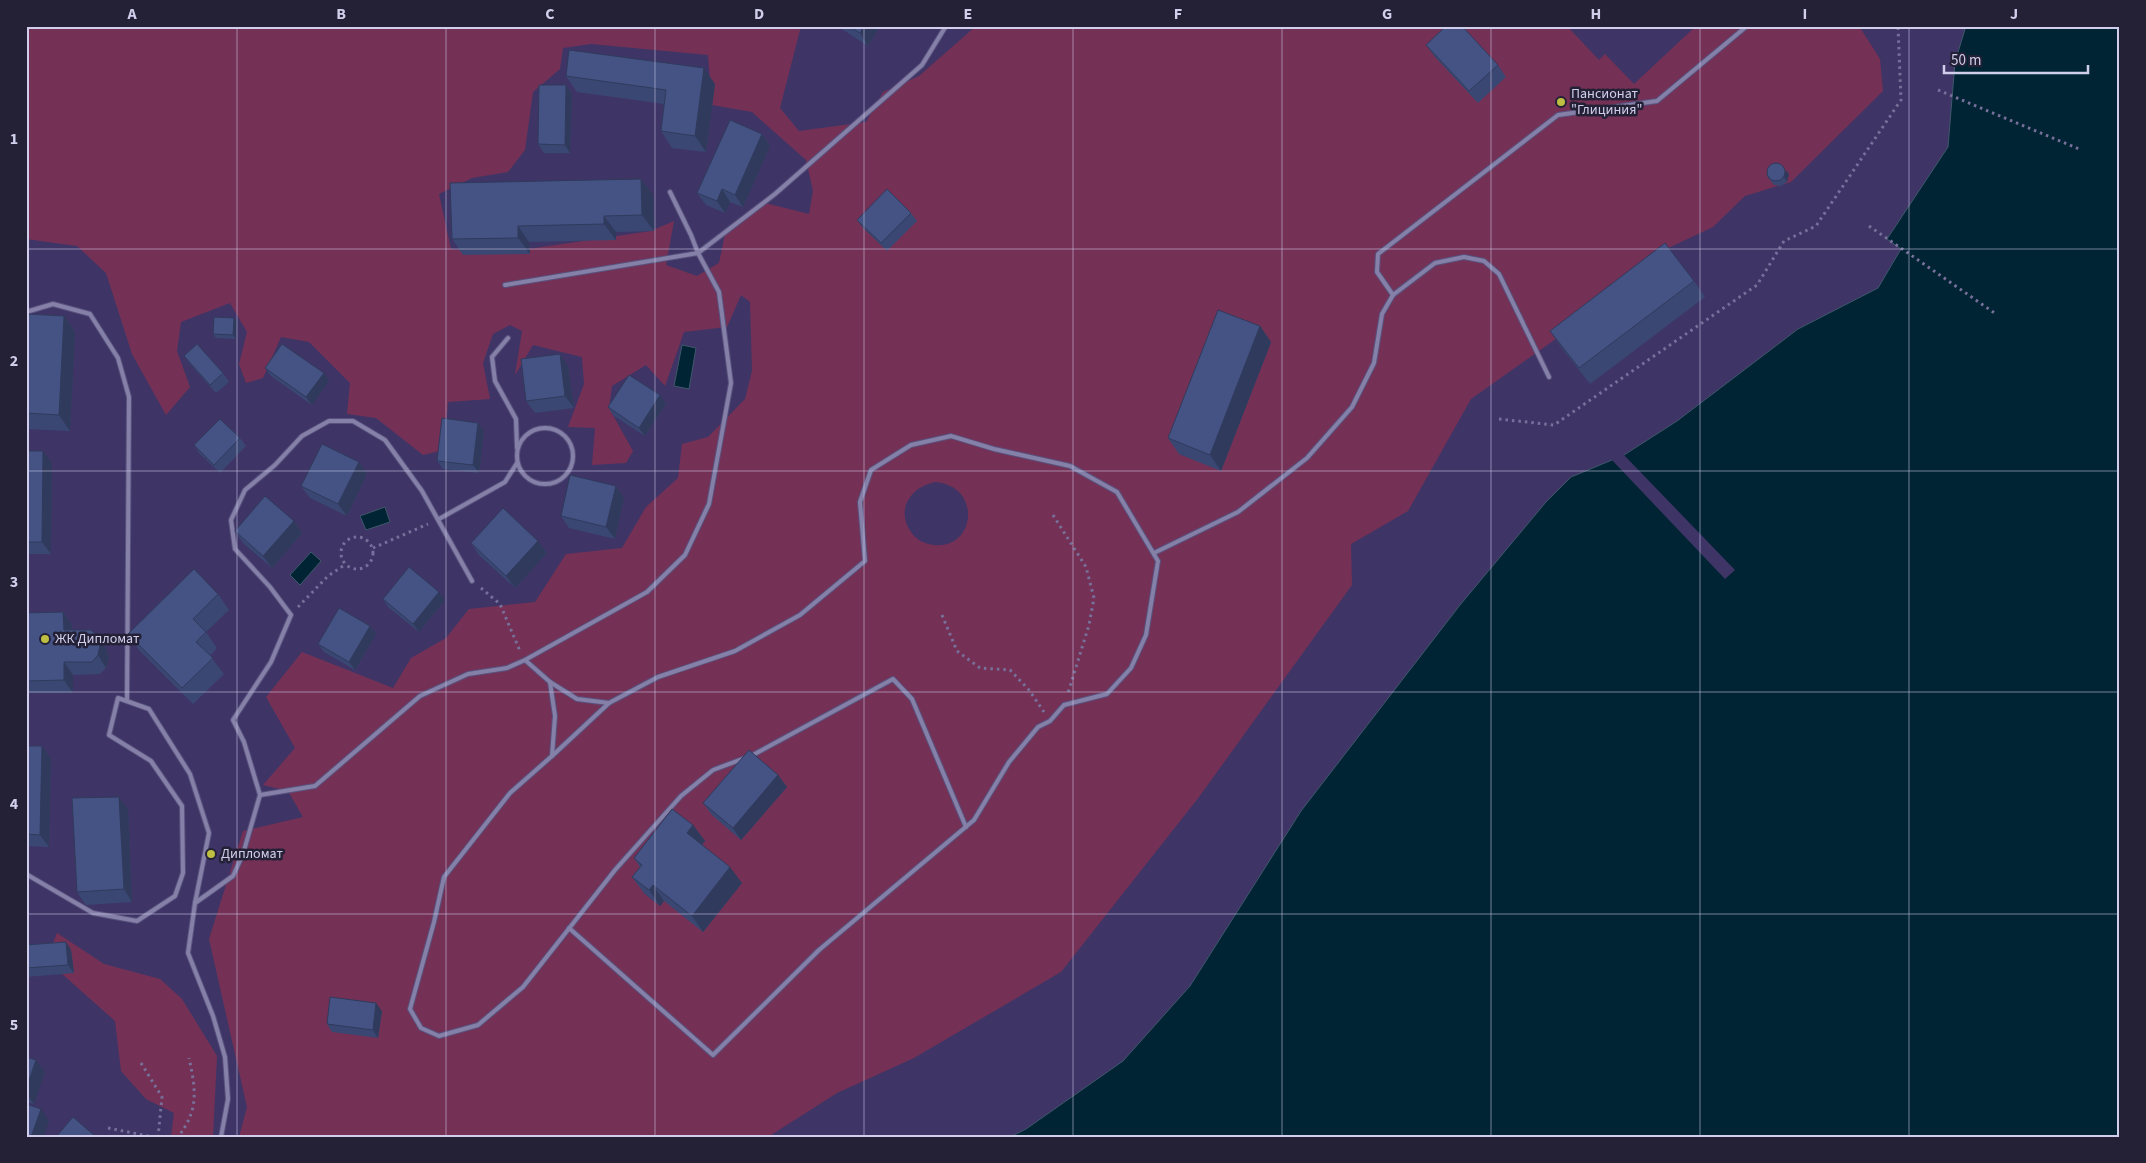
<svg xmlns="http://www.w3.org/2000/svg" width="2146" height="1163" font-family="'Source Sans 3',sans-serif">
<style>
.green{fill:#753155;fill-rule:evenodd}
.water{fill:#002434;stroke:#3f576b}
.pier{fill:#3e3566}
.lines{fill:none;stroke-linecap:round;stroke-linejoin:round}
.service-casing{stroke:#58517e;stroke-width:6}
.path{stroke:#77709a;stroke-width:3;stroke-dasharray:2.5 4;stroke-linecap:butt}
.service{stroke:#8580a7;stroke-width:4}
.wall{fill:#3a4772}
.shaded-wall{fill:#303a5c}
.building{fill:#445384;stroke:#303a5c}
.grid{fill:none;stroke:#d1ceec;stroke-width:1;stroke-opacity:0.55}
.poi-dot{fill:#bebf42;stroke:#242137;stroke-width:2}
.labels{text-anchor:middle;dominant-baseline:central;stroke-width:5;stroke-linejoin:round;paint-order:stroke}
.poi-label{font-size:14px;fill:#d1ceec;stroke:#242137;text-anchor:start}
.neatline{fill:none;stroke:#d1ceec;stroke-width:2}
.grid-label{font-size:16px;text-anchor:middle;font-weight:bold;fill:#d1ceec}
</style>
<rect width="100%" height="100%" fill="#3e3566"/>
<g class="green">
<path d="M26,26H801L780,108L799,131L866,122L883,92L919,76L976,26H1567L1599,60L1605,54L1634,84L1696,26H1859L1880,59L1883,91L1791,182L1745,196L1713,227L1647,258L1601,307L1471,399L1408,511L1351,544L1352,585L1199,797L1061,972L914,1058L837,1093L768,1137H239L247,1107L209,939L243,831L303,817L288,791L263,785L295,748L266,697L302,652L393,688L411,658L446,638L469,609L535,602L566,554L622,548L646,507L678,478L682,444L708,437L745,399L752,371L750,302L741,295L727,327L684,332L665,386L646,365L612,386L609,408L633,451L626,463L592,465L595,428L568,427L584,384L582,357L533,345L515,375L522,331L510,325L493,334L483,363L490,399L448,402L444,450L423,455L376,418L347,414L350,383L309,342L281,337L263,378L246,383L239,364L247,332L230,303L181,322L177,351L190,387L166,415L132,354L106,273L77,246L26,239ZM591,44L708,55L712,105L752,112L806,160L813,191L809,214L761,202L725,234L719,263L697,276L666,265L674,221L651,231L502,253L451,249L439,194L472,178L508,172L525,150L533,92L560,69L563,48ZM1271,342L1221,470L1179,454ZM936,482C983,487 975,550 934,545C925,544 916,540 911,532C895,510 911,486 936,482ZM742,883L664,901L660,906L644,893Z"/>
<polygon points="57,933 104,964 160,979 182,999 217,1056 213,1137 171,1137 174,1113 146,1099 121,1071 115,1021 60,972 50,951"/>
</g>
<g class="water">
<polygon points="1966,26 2120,26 2120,1137 1010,1137 1026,1129 1123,1061 1190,986 1301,811 1460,605 1546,502 1571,477 1624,455 1677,421 1798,329 1878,288 1901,249 1887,239 1948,147 1955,62"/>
<polygon points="682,345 696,348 689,389 674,386"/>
<polygon points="385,507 390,522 366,530 360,516"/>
<polygon points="311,552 321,561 300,585 290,575"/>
</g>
<polygon class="pier" points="1622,453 1735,570 1725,579 1611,459"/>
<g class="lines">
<defs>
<g id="service">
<polyline points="505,285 698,253 775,194 922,65 946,26"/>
<polyline points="1393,295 1377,272 1378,254 1558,115 1657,101 1747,26"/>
<polyline points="26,312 53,304 90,314 118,358 129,397 127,701"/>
<polyline points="508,338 492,357 495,381 516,419 517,448"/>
<circle cx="545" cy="456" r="28"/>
<polyline points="439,519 505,482 517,463"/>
<polyline points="1154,553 1238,512 1307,458 1352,407 1374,363 1382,314 1393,295 1435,263 1464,257 1484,261 1499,274 1549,377"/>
<polyline points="525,660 550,682 577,699 609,703"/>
<polyline points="550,682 555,716 552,756 510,793 444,877 434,922 410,1009 421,1028 439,1036 478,1025 523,987 615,870 681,796 713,770 745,758"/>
<polyline points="552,756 609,703 658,677 735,651 800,615 865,561 860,502 871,470 911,445 951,436 994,449 1070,466 1117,492 1158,561 1146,635 1131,668 1107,694 1064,705 1050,721 1038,727 1009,762 974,820 819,950 713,1055 569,928"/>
<polyline points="751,756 893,679 912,699 966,827"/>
<polyline points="260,795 315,786 420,696 468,674 507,668 525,660 647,592 685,555 709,504 731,383 719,292 698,253 691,235 670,192"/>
<polyline points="26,874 93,913 137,921 175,896 183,873 182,806 151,761 109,735 118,698 149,709 190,774 209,833 195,903"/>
<polyline points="221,1137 228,1099 225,1057 213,1016 188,953 195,903 233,876 243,854 260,795 244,742 233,720 271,662 291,615 270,587 235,549 231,520 245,490 275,465 302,436 329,421 353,421 385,440 422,491 472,581"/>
</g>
</defs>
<use href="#service" class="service-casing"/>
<g class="path">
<polyline points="1938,90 2079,149"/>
<polyline points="1869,226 1996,314"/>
<polyline points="1499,419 1554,425 1757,285 1784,241 1816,226 1901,100 1898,26"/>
<polyline points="1053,515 1086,567 1094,598 1089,625 1068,693"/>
<circle cx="357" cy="553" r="16"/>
<polyline points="373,548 428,524"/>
<polyline points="481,588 500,604 520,651"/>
<polyline points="298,607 328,576 346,564"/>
<polyline points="942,615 957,651 980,668 1010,670 1029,690 1044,712"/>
<polyline points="141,1063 162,1097 158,1137"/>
<polyline points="108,1128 153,1137"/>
<path d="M176,1137H178C199,1110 196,1090 189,1058"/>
</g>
<use href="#service" class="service"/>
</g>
<g class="wall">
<polygon points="837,26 880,26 868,46"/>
<polygon points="1426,45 1498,65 1506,77 1478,103 1435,57"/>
<polygon points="566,76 715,84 706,152 672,148 661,131 664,104 577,92"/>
<polygon points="566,85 572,94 570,153 544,153 538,144"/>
<polygon points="762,134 770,146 743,207 730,202 725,213 706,205 697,193"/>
<polygon points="1789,174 1787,182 1781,186 1774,185 1766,175"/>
<polygon points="641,179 653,195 654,231 616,232 616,240 529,242 530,254 463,255 452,239"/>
<polygon points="911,213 917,221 887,251 863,228 857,220"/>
<polygon points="1694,281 1705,297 1590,384 1561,347 1550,331"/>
<polygon points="26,314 64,316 75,332 70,431 26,429"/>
<polygon points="234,318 237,322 236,339 216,338 213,334"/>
<polygon points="1260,326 1271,342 1221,471 1179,454 1168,438"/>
<polygon points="184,356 223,373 229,382 216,393 190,364"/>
<polygon points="568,366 574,408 535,413 526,401"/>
<polygon points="265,368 324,373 329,381 312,405 271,376"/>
<polygon points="666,403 645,436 614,416 608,407"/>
<polygon points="484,431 479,473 443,469 437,461"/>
<polygon points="240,438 246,446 220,473 200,454 194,445"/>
<polygon points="26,451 52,463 51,554 26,554"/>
<polygon points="359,462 367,474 347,516 310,498 301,486"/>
<polygon points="616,486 624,498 615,539 569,528 561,516"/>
<polygon points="294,521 302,533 272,568 243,543 235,531"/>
<polygon points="538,541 547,553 515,588 479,555 471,543"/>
<polygon points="218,594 229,610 206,632 217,648 210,656 224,674 193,704 139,650 128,634"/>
<polygon points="383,599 445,600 419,632 388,607"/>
<polygon points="63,612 72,625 72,630 98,636 106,649 109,658 106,668 100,674 73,675 73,693 26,693 26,613"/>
<polygon points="370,626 376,634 355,670 324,652 318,644"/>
<polygon points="26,746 42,746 51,759 49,847 26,846"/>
<polygon points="778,775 787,787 741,840 712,815 703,803"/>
<polygon points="128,809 132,902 86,905 77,892"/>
<polygon points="693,825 705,841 702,845 742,883 703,932 664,901 660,906 644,893 632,877 640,867 634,858"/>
<polygon points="66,942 71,950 74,973 26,977 26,945"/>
<polygon points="382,1011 378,1038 332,1032 327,1024"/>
<polygon points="26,1057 36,1060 45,1072 34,1104 26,1102"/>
</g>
<g class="shaded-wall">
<polygon points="864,26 880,26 868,46 860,33"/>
<polygon points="704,68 715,84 706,152 695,136"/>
<polygon points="566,85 572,94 570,153 565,145"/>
<polygon points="762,134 770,146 743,207 735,195"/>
<polygon points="1786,170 1789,174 1787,182 1784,177"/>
<polygon points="641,179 653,195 654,231 642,215"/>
<polygon points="722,189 730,202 725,213 717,201"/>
<polygon points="604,216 616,232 616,240 604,224"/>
<polygon points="518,226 529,242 530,254 518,238"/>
<polygon points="64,316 75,332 70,431 59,415"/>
<polygon points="234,318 237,322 236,339 233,335"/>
<polygon points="1260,326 1271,342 1221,471 1210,455"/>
<polygon points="560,354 568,366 574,408 565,396"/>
<polygon points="324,373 329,381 312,405 306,397"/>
<polygon points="660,395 666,403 645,436 639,428"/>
<polygon points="478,423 484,431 479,473 473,465"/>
<polygon points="43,451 52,463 51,554 42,542"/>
<polygon points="359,462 367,474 347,516 338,504"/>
<polygon points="616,486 624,498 615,539 606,527"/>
<polygon points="294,521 302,533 272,568 263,556"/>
<polygon points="538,541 547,553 515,588 506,576"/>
<polygon points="439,592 445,600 419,632 413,624"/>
<polygon points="63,612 72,625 72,642 64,630"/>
<polygon points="370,626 376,634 355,670 349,662"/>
<polygon points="98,636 106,649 109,658 106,668 98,655"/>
<polygon points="64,662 73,675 73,693 64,680"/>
<polygon points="42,746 51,759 49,847 40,835"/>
<polygon points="778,775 787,787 741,840 733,828"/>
<polygon points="119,797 128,809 132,902 124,889"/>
<polygon points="693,825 705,841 698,849 687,833"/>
<polygon points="730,867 742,883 703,932 692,916"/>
<polygon points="653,885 664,901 660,906 649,890"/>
<polygon points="66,942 71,950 74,973 68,965"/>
<polygon points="376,1003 382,1011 378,1038 373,1030"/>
<polygon points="36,1060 45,1072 34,1104 26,1094 26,1089"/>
<polygon points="41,1109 49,1121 44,1137 31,1137"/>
</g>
<g class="building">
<polygon points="848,26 864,26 860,33"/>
<polygon points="1446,26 1462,26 1498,65 1469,91 1426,45"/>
<polygon points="569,50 704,68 695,136 661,131 666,90 566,76"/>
<polygon points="539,85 566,85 565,145 538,144"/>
<polygon points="730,120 762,134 735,195 722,189 717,201 697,193"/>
<circle cx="1776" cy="172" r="9"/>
<polygon points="641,179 642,215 604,216 604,224 518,226 518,238 452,239 450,183"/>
<polygon points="887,189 911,213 881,243 857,220"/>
<polygon points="1665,243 1694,281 1579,368 1550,331"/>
<polygon points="1218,310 1260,326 1210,455 1168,438"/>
<polygon points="26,314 64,316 59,415 26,413"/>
<polygon points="214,317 234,318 233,335 213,334"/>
<polygon points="197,344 223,373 210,385 184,356"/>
<polygon points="282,344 324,373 306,397 265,368"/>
<polygon points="560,354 565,396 526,401 521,359"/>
<polygon points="629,375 660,395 639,428 608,407"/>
<polygon points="442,418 478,423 473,465 437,461"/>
<polygon points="220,419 240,438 214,465 194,445"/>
<polygon points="322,444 359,462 338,504 301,486"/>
<polygon points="26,451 43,451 42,542 26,542"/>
<polygon points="570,475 616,486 606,527 561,516"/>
<polygon points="265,496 294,521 263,556 235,531"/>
<polygon points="503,508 538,541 506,576 471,543"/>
<polygon points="409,567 439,592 413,624 383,599"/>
<polygon points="194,569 218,594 193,619 206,632 196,642 213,658 182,688 128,634"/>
<polygon points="339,608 370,626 349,662 318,644"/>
<polygon points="63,612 64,630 91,630 98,636 100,646 98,655 92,662 64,662 64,680 26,681 26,613"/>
<polygon points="26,746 42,746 40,835 26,834"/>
<polygon points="749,750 778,775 733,828 703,803"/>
<polygon points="119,797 124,889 77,892 72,798"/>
<polygon points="672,809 693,825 687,833 730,867 692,916 653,885 649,890 632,877 642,865 634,858"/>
<polygon points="66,942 68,965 26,968 26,945"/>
<polygon points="330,997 376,1003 373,1030 327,1024"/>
<polygon points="26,1057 36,1060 26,1089"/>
<polygon points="26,1104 41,1109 31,1137 26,1137"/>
<polygon points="73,1117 96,1137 56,1137"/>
</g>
<path class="grid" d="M237,26V1137M446,26V1137M655,26V1137M864,26V1137M1073,26V1137M1282,26V1137M1491,26V1137M1700,26V1137M1909,26V1137M26,249H2120M26,471H2120M26,692H2120M26,914H2120"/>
<g class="poi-dot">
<circle cx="1561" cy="102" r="5"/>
<circle cx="45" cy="639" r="5"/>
<circle cx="211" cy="854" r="5"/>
</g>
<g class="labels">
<g class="poi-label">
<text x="1571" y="94">Пансионат<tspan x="1571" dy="16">"Глициния"</tspan></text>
<text x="55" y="639">ЖК Дипломат</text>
<text x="221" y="854">Дипломат</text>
</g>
</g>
<rect width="2146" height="1163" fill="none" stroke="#242137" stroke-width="55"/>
<path d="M1944 65v8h144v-8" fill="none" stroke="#d1ceec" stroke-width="2.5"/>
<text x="1951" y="65" font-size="15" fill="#d1ceec" stroke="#242137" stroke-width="4" paint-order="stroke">50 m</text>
<rect x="28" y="28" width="2090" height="1108" class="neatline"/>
<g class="grid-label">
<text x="132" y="19">A</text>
<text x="341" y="19">B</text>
<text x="550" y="19">C</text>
<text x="759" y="19">D</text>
<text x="968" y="19">E</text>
<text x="1178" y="19">F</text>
<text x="1387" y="19">G</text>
<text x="1596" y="19">H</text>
<text x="1805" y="19">I</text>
<text x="2014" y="19">J</text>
<text x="14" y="144">1</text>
<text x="14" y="366">2</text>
<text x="14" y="587">3</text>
<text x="14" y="809">4</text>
<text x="14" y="1030">5</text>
</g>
</svg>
